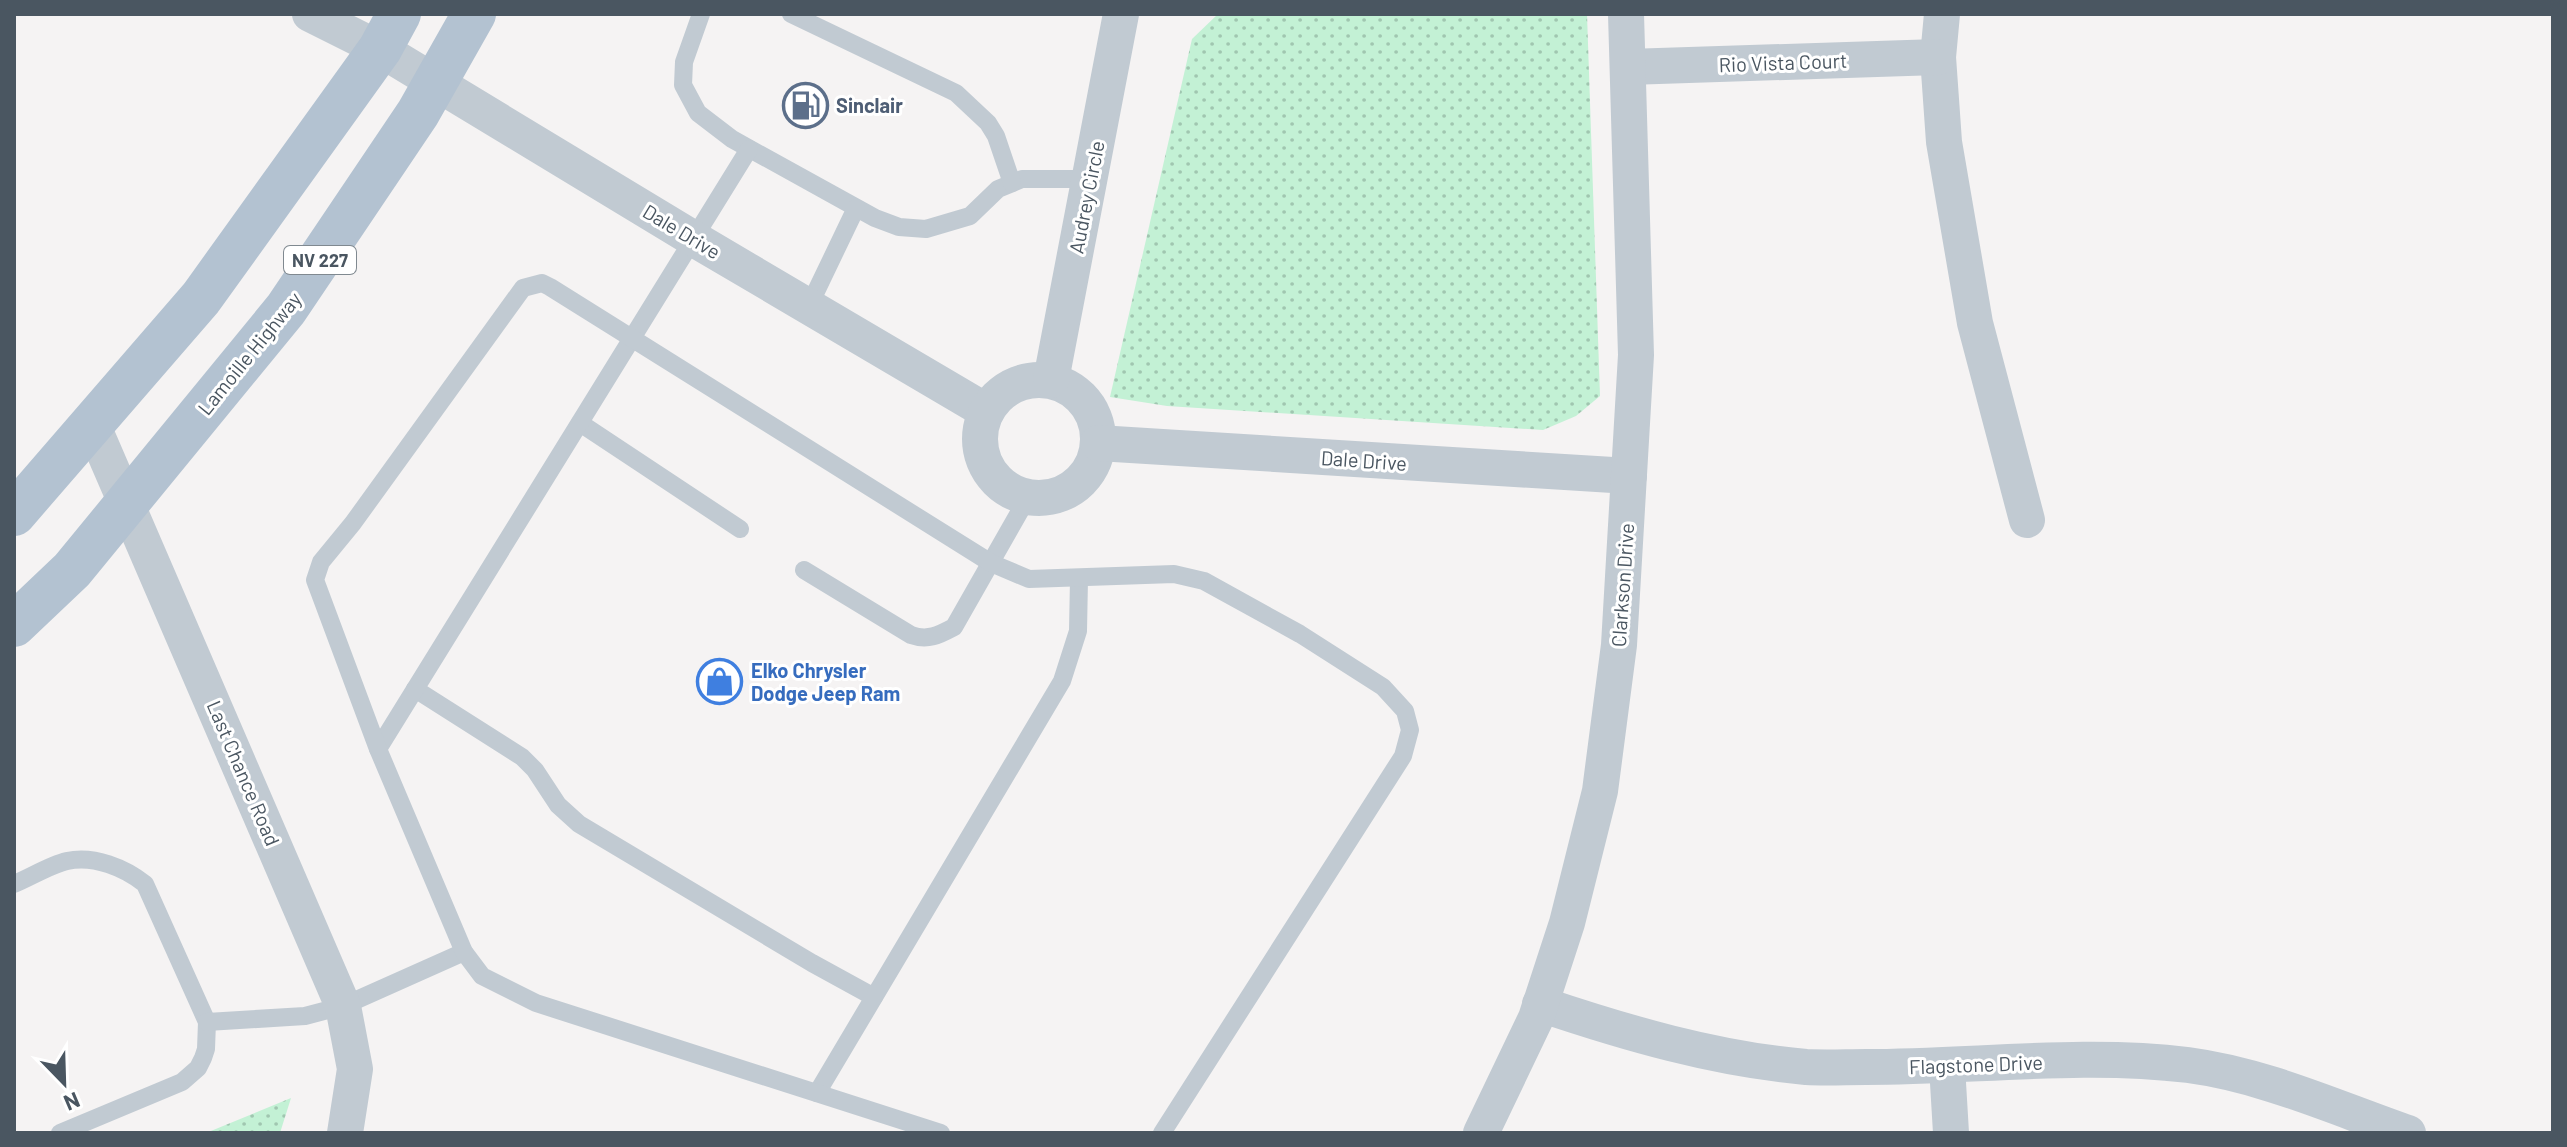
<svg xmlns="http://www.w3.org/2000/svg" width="2567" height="1147" font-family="Barlow,sans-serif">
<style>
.grass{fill:url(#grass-dots)}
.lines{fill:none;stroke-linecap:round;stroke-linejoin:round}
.service{stroke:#c1cad2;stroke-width:18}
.minor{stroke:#c1cad2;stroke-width:36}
.primary{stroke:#b3c2d1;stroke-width:44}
.labels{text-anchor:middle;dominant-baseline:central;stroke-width:6;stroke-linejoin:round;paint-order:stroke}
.shield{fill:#fff;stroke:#808990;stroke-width:2}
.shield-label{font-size:18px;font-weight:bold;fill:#4a5661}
.street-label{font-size:20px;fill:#4a5661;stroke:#fff}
.service-label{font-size:20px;font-weight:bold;fill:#4e5e75;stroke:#fff;text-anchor:start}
.shop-label{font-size:20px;font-weight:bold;fill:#366cbe;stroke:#fff;text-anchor:start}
</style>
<defs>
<pattern id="grass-dots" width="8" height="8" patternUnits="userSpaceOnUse" patternTransform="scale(2)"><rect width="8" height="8" fill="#c3f1d5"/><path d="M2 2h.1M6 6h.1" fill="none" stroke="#a0c6b0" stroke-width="1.8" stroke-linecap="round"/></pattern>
</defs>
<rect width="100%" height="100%" fill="#f5f3f3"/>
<g class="grass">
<polygon points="1218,14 1587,14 1600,396 1576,416 1543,430 1167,406 1110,397 1192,39"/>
<polygon points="291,1098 280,1133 206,1133"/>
</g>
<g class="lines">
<g class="service">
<polyline points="701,14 684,62 683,85 698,113 732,139 875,218 899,227 926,229 970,216 998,189 1022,179 1089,179"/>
<polyline points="791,14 956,93 988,123 996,136 1012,183"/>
<polyline points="809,306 856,208"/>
<polyline points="580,423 740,529"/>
<path d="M804,570L911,635C928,641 939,635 954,627L1028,497"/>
<polyline points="415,689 522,757 535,770 558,805 579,824 812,963 874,997"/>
<polyline points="378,749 749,149"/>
<path d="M14,884C31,877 50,865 67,861C94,855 125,868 145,884L207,1022L206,1049L203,1058L198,1068L182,1082L60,1133"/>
<polyline points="207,1022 305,1016 343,1006 464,952"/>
<polyline points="817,1093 1062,681 1078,631 1079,579"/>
<polyline points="941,1133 536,1003 482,976 464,952 378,749 315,580 321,562 353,523 523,288 542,283 550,287 991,563 1029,579 1174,574 1204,581 1300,634 1383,687 1405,711 1410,730 1403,756 1162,1133"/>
</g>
<g class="minor">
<polyline points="310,14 380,49 694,239 986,411"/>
<polyline points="1942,14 1938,57 1944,142 1975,323 2027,520"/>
<polyline points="1628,67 1938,57"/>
<circle cx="1039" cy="439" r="59"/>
<polyline points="1051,380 1121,14"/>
<polyline points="92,424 343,1006 355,1069 345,1133"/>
<polyline points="1098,443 1629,476"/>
<path d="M1540,1004C1626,1033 1715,1059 1806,1067C1826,1068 1846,1067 1866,1067C1973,1067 2082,1052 2188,1065C2264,1075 2336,1108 2408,1133"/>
<polyline points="1947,1066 1951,1133"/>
<polyline points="1481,1133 1536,1018 1567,923 1600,791 1619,645 1636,355 1626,14"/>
</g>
<g class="primary">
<polyline points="14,514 201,298 380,49 399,14"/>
<polyline points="14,625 72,570 286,309 418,113 474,14"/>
</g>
</g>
<defs>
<symbol id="fuel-ring" viewBox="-11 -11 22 22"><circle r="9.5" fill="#fff" stroke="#5c6f8a" stroke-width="1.5"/><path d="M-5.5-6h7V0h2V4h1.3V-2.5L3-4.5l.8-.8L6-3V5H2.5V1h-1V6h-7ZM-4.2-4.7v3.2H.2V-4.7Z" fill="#5c6f8a"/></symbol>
<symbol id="shop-ring" viewBox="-11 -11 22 22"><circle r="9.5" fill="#fff" stroke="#3f7fe0" stroke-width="1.5"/><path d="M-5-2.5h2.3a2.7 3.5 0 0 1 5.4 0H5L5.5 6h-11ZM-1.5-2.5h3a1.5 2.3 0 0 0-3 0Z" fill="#3f7fe0"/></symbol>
</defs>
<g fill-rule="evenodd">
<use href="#fuel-ring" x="780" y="80" width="51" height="51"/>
<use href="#shop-ring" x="694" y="656" width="51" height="51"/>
</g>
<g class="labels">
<rect class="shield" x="284" y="246" width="72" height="28" rx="6"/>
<g class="shield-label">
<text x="320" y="260">NV 227</text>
</g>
<g class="street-label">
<text transform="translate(1783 62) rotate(-2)">Rio Vista Court</text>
<text transform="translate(1086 197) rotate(-79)">Audrey Circle</text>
<text transform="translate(682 231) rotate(31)">Dale Drive</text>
<text transform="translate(249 353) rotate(-51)">Lamoille Highway</text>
<text transform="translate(1364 460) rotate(4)">Dale Drive</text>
<text transform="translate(1622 585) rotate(-86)">Clarkson Drive</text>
<text transform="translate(244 773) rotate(67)">Last Chance Road</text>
<text transform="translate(1976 1064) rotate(-2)">Flagstone Drive</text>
</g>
<g class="service-label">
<text x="836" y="105">Sinclair</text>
</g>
<g class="shop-label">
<text x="751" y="670">Elko Chrysler<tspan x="751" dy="23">Dodge Jeep Ram</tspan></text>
</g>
</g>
<rect width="2567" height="1147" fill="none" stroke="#4a5661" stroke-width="32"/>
<g transform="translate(64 1083) rotate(157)" stroke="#ffffff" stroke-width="6" paint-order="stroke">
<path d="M0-6L14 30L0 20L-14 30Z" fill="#4a5661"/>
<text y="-12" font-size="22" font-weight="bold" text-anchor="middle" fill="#4a5661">N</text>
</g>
</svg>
